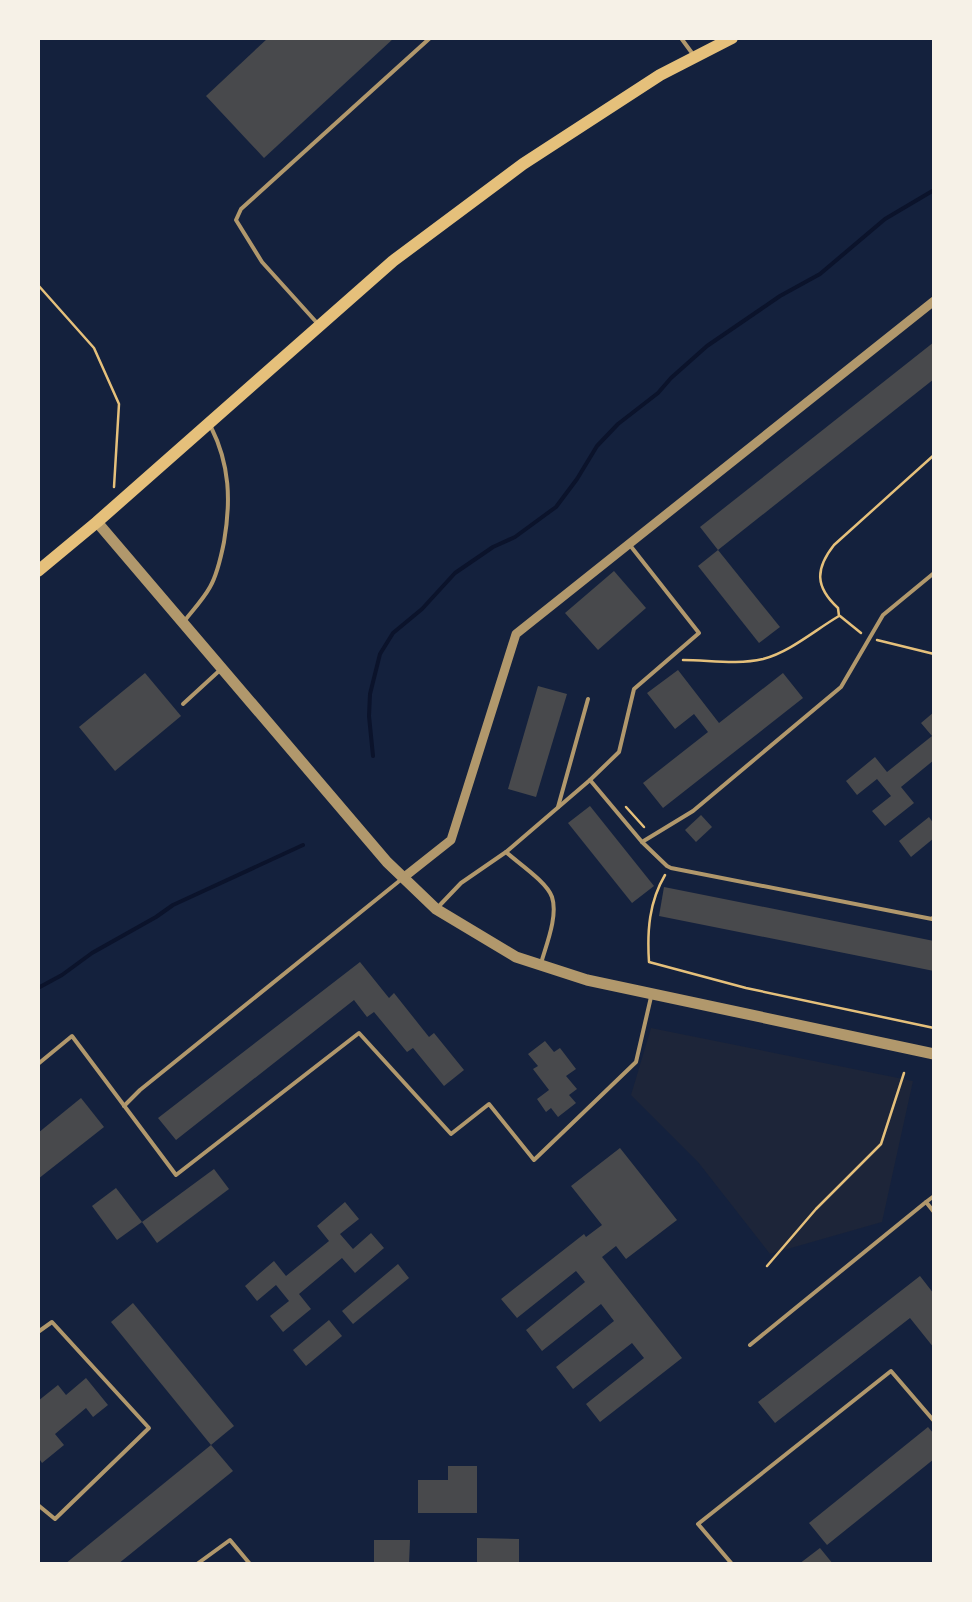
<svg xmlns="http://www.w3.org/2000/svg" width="972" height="1602" font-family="'Open Sans',sans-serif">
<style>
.green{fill:#1d2539}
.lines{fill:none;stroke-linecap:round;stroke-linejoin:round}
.stream{stroke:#0b132b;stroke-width:4}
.building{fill:#48494c}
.path{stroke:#e5c07b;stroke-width:2.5}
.service{stroke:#b1986c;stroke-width:4}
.minor{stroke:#b1986c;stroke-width:9}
.tertiary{stroke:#b1986c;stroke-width:11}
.secondary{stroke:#e5c07b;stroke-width:12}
</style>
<rect width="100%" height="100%" fill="#14213d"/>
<polygon class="green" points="651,1028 913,1081 882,1222 770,1254 698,1162 631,1095"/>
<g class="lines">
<g class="stream">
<polyline points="373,756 369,716 370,694 380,654 393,633 422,609 455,573 493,547 515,537 556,507 577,479 597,446 618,424 658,393 671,378 707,346 780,296 820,274 885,219 934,190"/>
<polyline points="38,988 62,975 92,953 156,917 173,905 303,845"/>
</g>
</g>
<g class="building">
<polygon points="268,38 394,38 264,158 206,96"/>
<polygon points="934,342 934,379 718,550 700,527"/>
<polygon points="718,550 780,627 759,643 698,566"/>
<polygon points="614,571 646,608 598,650 565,613"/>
<polygon points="678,670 719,723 783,673 803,698 663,808 643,783 708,732 694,714 675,729 647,693"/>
<polygon points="145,673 181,716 115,771 79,727"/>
<polygon points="538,686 567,694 536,797 508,789"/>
<polygon points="934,712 934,760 901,787 914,803 885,826 872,811 891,796 877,779 857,795 846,781 875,757 887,772 932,736 921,723"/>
<polygon points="590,806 654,886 632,903 568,823"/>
<polygon points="701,815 712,827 696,842 685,830"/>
<polygon points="929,817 934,824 934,838 911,857 899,841"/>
<polygon points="664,887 934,941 934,971 659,916"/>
<polygon points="360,962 389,998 394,993 429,1037 434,1033 464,1070 444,1086 413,1048 407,1052 374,1012 367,1017 354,1000 176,1140 158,1118"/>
<polygon points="545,1041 554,1052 560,1048 576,1069 566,1076 577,1089 569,1095 576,1103 558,1117 551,1108 546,1112 537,1099 549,1090 533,1069 538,1066 528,1054"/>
<polygon points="81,1098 104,1127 38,1179 38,1133"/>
<polygon points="620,1148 677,1220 626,1259 616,1246 602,1257 682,1358 600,1422 586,1404 644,1358 632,1343 573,1389 556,1367 614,1321 601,1304 542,1351 526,1330 585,1282 576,1271 517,1318 501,1299 584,1234 586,1237 602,1225 571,1186"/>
<polygon points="214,1169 229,1189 157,1243 142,1222"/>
<polygon points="116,1188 142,1222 117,1240 92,1206"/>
<polygon points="345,1202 359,1219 340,1234 353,1249 371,1233 384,1248 355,1273 342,1258 299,1294 311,1309 283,1332 270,1316 289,1301 276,1285 257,1301 245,1286 274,1261 286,1276 329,1241 317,1226"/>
<polygon points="398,1264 409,1278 353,1324 342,1311"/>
<polygon points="920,1276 934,1294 934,1348 910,1318 775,1423 758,1402"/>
<polygon points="133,1303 234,1426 211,1445 111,1322"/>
<polygon points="329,1320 342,1336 306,1366 293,1350"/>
<polygon points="86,1378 108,1405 93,1417 86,1408 55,1434 64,1445 42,1463 38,1457 38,1401 58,1385 66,1395"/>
<polygon points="928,1427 934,1434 934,1459 827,1545 809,1523"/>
<polygon points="211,1445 233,1471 118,1564 65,1564"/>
<polygon points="448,1466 477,1466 477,1513 418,1513 418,1480 448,1480"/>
<polygon points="477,1538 519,1539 519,1564 477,1564"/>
<polygon points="374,1540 410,1540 409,1564 374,1564"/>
<polygon points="820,1548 833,1564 799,1564"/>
</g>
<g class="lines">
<g class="path">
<polyline points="38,285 94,348 119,404 114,487"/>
<polyline points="840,616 861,633"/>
<polyline points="877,640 934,654"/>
<path d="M683,660C709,660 737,665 763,659C790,652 815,630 839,616L838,608C815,587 815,569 834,545L934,455"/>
<polyline points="626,807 644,827"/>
<path d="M665,875C649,902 647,931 649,962L746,988L934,1028"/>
<polyline points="767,1266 816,1209 881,1144 904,1073"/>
</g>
<g class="service">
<polyline points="681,38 692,53"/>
<polyline points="318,324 262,262 236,220 241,209 430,38"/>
<path d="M186,619C194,609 204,598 210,587C217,575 221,557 224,542C231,501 230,465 211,427"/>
<polyline points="183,704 219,671"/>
<polyline points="590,780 642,842 693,811 841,687 883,615 934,573"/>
<polyline points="558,807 588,699"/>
<polyline points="642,842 667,866 671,868 932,919 934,917"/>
<path d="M506,852C518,863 547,882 552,897C558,915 547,943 542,960"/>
<polyline points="440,905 461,883 506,852 590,780 619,752 634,689 699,633 629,544"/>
<polyline points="38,1064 72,1036 176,1175 359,1033 451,1134 489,1104 534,1160 636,1062 651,997"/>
<polyline points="124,1106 140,1090 403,878"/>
<polyline points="934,1196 926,1202 934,1212"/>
<polyline points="38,1332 52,1322 149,1428 55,1519 38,1505"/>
<polyline points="750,1345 926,1202"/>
<polyline points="197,1564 230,1540 250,1564"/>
<polyline points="732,1564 698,1524 891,1371 934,1421"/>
</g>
<polyline class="minor" points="403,878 451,840 516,634 934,301"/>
<polyline class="tertiary" points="97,522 387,862 436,909 516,957 587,980 934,1054"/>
<polyline class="secondary" points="38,571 97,522 393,261 523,164 660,75 732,38"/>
</g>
<rect width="972" height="1602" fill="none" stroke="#f6f1e7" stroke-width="80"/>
</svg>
